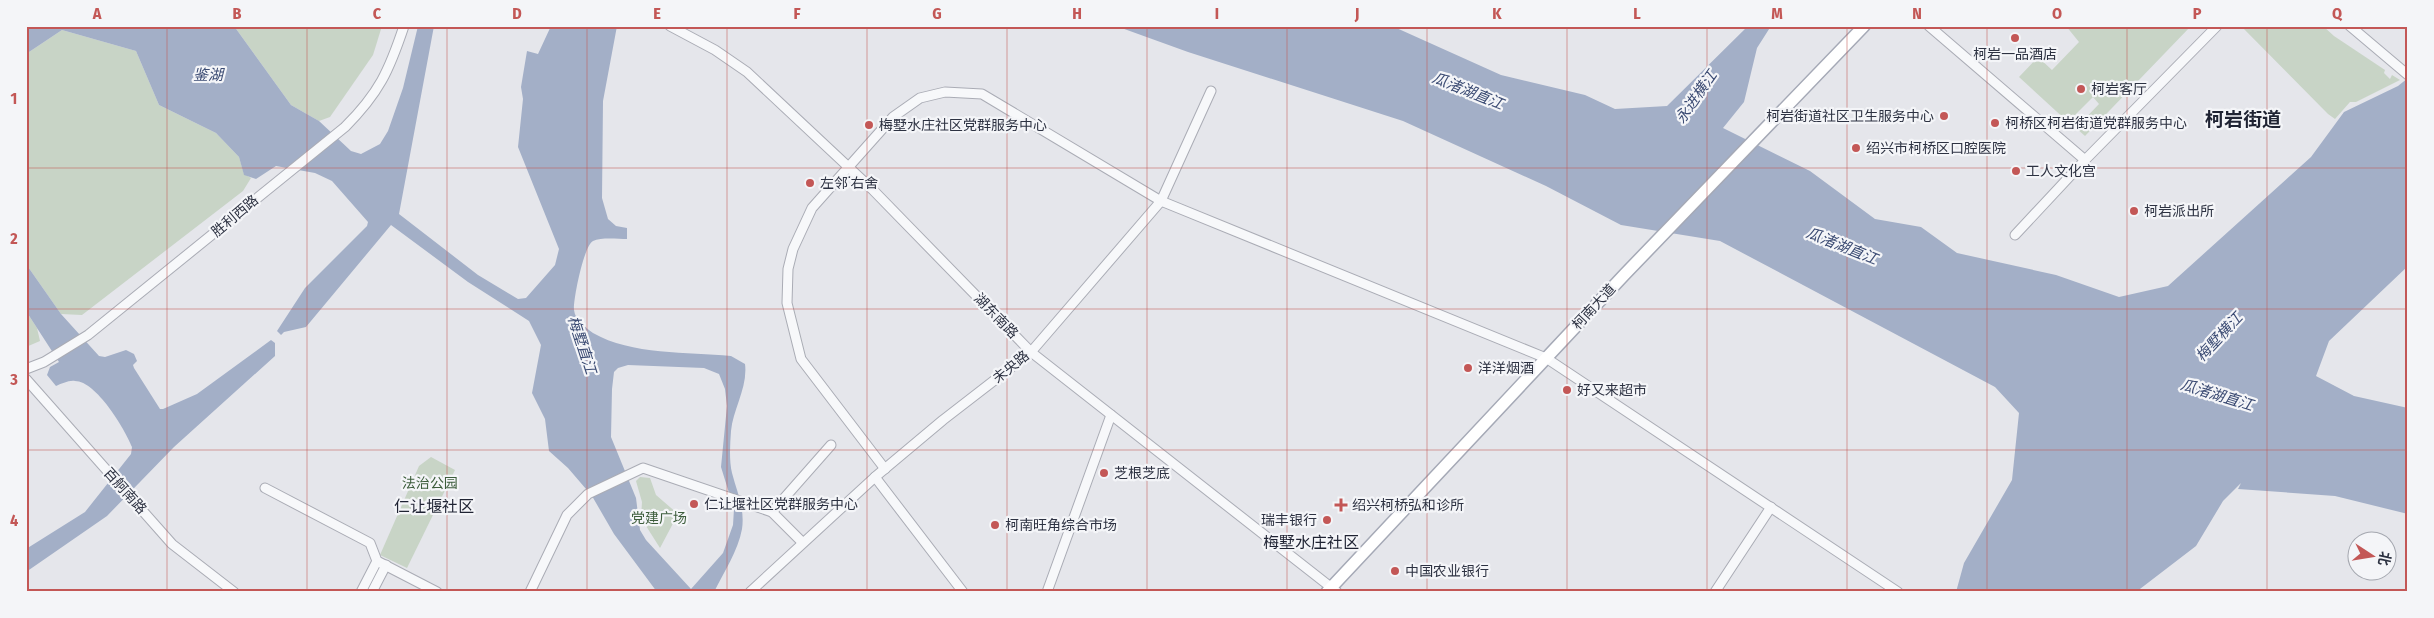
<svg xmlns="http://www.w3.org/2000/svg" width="2434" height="618" font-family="'Fira Sans Condensed','Noto Sans SC',sans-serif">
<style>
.green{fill:#c8d4c6}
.water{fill:#a3afc7;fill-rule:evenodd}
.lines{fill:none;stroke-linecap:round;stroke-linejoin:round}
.minor-casing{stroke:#aaacb5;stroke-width:11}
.major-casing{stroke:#a5a9b6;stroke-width:14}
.minor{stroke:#f7f8fa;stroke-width:9}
.major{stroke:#fff;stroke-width:11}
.grid{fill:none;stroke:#c35756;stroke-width:1;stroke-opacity:0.55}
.poi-dot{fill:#c35756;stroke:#f4f5f8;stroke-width:2}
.labels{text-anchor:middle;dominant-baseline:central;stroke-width:4.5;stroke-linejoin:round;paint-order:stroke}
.poi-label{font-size:14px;fill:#2d3242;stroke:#f4f5f8;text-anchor:start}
.street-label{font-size:14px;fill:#2d3242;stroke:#f4f5f8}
.park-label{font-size:14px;fill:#3d5d3c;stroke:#f4f5f8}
.water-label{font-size:15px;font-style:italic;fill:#3b4b73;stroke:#f4f5f8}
.quarter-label{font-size:16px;fill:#1f2333;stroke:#f4f5f8}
.district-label{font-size:19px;font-weight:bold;fill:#1f2333;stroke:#f4f5f8}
.neatline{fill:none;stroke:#c35756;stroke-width:2}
.grid-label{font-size:16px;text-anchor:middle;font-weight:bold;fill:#c35756}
</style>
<rect width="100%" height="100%" fill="#e5e6eb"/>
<g class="green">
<polygon points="234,26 382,26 373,55 330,117 319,121 291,105"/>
<polygon points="2066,26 2191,26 2085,136 2076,128 2099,104 2093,97 2068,122 2019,77 2038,57 2052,70 2079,42"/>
<polygon points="2241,26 2323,26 2334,36 2385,70 2384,73 2390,79 2392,75 2400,80 2356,102 2350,102 2335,119 2328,114"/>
<polygon points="62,30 136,51 159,105 216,133 239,157 244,174 251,178 243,191 82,315 61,314 26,264 26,54"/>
<polygon points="26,311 37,328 40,341 26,347"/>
<polygon points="431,457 455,470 407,568 380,555 419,466"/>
<polygon points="640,477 650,478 656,495 678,514 660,548 641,518 642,502 636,481"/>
</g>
<g class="water">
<path d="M26,26H234L291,105L319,121L351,151L361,154L380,144L388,131L403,88L418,26H434L399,214L478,275L518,299L526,298L555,265L559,249L518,147L523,99L521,87L527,51L538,54L551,26H617L603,101L602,198L608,219L616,226L627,228V239C618,239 601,237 593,241C584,245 573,300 574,310C575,320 585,327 593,333C631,355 688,352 731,356L745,364C748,387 733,409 731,431C730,445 729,460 732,473C737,492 745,509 742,529C738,551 724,572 714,592H657L614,534L592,496L568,468L549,451L545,419L532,393L541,345L529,321L468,282L391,225L306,327L284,332L281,335L277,331L305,288L367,226L368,222L332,181L315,173L276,166L256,179L244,175L239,157L216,133L159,105L136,51L62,30L26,54ZM628,365L704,368L719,374L725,389L727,406L721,467L734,509L733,525L723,553L691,589L646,540L640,530L636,498L611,437L612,389L614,372L618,368Z"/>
<polygon points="1116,26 1392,26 1501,75 1585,95 1615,109 1667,106 1748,26 1771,26 1757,48 1744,102 1723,128 1810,171 1875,219 1921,227 1957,253 2056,275 2119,297 2168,286 2311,157 2344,112 2398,86 2408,78 2408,266 2329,341 2316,376 2354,396 2408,408 2408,514 2335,496 2238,489 2241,483 2223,501 2196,546 2136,592 1956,592 1964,563 2012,480 2019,413 1995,387 1720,241 1621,225 1546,186 1403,121 1188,52"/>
<path d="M26,264L61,314L99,356L105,357L126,350L134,354L137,361L133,365L134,368L160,409H163L197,394L271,340L275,343V356L174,447L107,516L26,572V549L85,512L131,454L132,447C125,429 96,381 75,381C69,380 61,384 56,386L47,375L50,367L59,362L26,311Z"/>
</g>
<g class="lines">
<defs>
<g id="minor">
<polyline points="670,26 715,50 747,72 873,190 1031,352 1337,592"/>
<polyline points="1929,26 2085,160"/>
<polyline points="2350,26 2408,75"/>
<polyline points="2015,235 2085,160 2217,26"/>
<path d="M26,369L44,362L88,335L345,127C379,93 389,71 404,26"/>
<polyline points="26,379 172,544 234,592"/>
<polyline points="885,469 801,359 787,303 788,269 793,249 812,208 893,117 920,98 945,92 982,94 1161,201 1546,358 1898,592"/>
<polyline points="875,477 963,592"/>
<polyline points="265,488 370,543 377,561 437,592"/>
<polyline points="772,512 831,445"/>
<polyline points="361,592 377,561"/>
<polyline points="372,592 386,565"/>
<polyline points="530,592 567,515 588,494 643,468 772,512 802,542"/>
<polyline points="750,592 875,477 943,420 1031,352 1161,201 1211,91"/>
<polyline points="1047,592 1111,415"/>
<polyline points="1715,592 1771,507"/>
</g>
<polyline id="major" points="1327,592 1625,274 1864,26"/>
</defs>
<use href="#minor" class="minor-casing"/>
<use href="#major" class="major-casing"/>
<use href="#minor" class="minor"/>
<use href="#major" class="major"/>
</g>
<path class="grid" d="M167,26V592M307,26V592M447,26V592M587,26V592M727,26V592M867,26V592M1007,26V592M1147,26V592M1287,26V592M1427,26V592M1567,26V592M1707,26V592M1847,26V592M1987,26V592M2127,26V592M2267,26V592M26,168H2408M26,309H2408M26,450H2408"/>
<g class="poi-dot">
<circle cx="2015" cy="38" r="5"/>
<circle cx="2081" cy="89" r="5"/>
<circle cx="1944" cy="116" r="5"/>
<circle cx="1995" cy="123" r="5"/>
<circle cx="869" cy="125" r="5"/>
<circle cx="1856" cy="148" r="5"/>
<circle cx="2016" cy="171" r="5"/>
<circle cx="810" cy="183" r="5"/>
<circle cx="2134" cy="211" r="5"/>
<circle cx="1468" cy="368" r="5"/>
<circle cx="1567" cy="390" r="5"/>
<circle cx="1104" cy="473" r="5"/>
<circle cx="694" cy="504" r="5"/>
<path d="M1338.5 497.5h5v5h5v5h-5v5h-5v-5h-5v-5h5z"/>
<circle cx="1327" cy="520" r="5"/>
<circle cx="995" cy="525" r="5"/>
<circle cx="1395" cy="571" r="5"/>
</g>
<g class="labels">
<g class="poi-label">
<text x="2015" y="54" text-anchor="middle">柯岩一品酒店</text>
<text x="2091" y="89">柯岩客厅</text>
<text x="1934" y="116" text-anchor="end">柯岩街道社区卫生服务中心</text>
<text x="2005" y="123">柯桥区柯岩街道党群服务中心</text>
<text x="879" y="125">梅墅水庄社区党群服务中心</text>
<text x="1866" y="148">绍兴市柯桥区口腔医院</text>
<text x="2026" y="171">工人文化宫</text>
<text x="820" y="183">左邻˙右舍</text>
<text x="2144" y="211">柯岩派出所</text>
<text x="1478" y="368">洋洋烟酒</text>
<text x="1577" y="390">好又来超市</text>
<text x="1114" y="473">芝根芝底</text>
<text x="704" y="504">仁让堰社区党群服务中心</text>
<text x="1352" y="505">绍兴柯桥弘和诊所</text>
<text x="1317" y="520" text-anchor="end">瑞丰银行</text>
<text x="1005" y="525">柯南旺角综合市场</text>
<text x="1405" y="571">中国农业银行</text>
</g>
<g class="street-label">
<text transform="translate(235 216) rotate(-40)">胜利西路</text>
<text transform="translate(1594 307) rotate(-47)">柯南大道</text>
<text transform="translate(996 316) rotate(46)">湖东南路</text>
<text transform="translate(1011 367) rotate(-39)">未央路</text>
<text transform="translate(125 491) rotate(48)">百舸南路</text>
</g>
<g class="park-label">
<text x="430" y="483">法治公园</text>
<text x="659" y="518">党建广场</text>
</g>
<g class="water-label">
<text x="208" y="75">鉴湖</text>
<text transform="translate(1468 91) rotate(22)">瓜渚湖直江</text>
<text transform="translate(1696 97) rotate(-55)">永进横江</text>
<text transform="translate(1842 246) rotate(22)">瓜渚湖直江</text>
<text transform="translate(2219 337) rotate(-47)">梅墅横江</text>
<text transform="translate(582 345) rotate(72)">梅墅直江</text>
<text transform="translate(2217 395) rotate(17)">瓜渚湖直江</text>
</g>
<g class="quarter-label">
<text x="434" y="506">仁让堰社区</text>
<text x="1311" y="542">梅墅水庄社区</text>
</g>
<g class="district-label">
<text x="2243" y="119">柯岩街道</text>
</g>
</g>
<rect width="2434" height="618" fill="none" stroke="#f4f5f8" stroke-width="55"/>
<g transform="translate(2372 556) rotate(102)"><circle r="24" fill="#f4f5f8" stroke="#a4a7af"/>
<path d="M0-4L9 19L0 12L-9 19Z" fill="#c35756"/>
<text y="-8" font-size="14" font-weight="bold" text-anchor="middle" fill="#2d3242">北</text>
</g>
<rect x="28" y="28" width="2378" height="562" class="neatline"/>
<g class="grid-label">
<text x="97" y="19">A</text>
<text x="237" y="19">B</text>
<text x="377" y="19">C</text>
<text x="517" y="19">D</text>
<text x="657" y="19">E</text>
<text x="797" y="19">F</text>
<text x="937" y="19">G</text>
<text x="1077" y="19">H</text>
<text x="1217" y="19">I</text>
<text x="1357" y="19">J</text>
<text x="1497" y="19">K</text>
<text x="1637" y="19">L</text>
<text x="1777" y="19">M</text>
<text x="1917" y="19">N</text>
<text x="2057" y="19">O</text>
<text x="2197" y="19">P</text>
<text x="2337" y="19">Q</text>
<text x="14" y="104">1</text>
<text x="14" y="244">2</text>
<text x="14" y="385">3</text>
<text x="14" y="526">4</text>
</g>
</svg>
